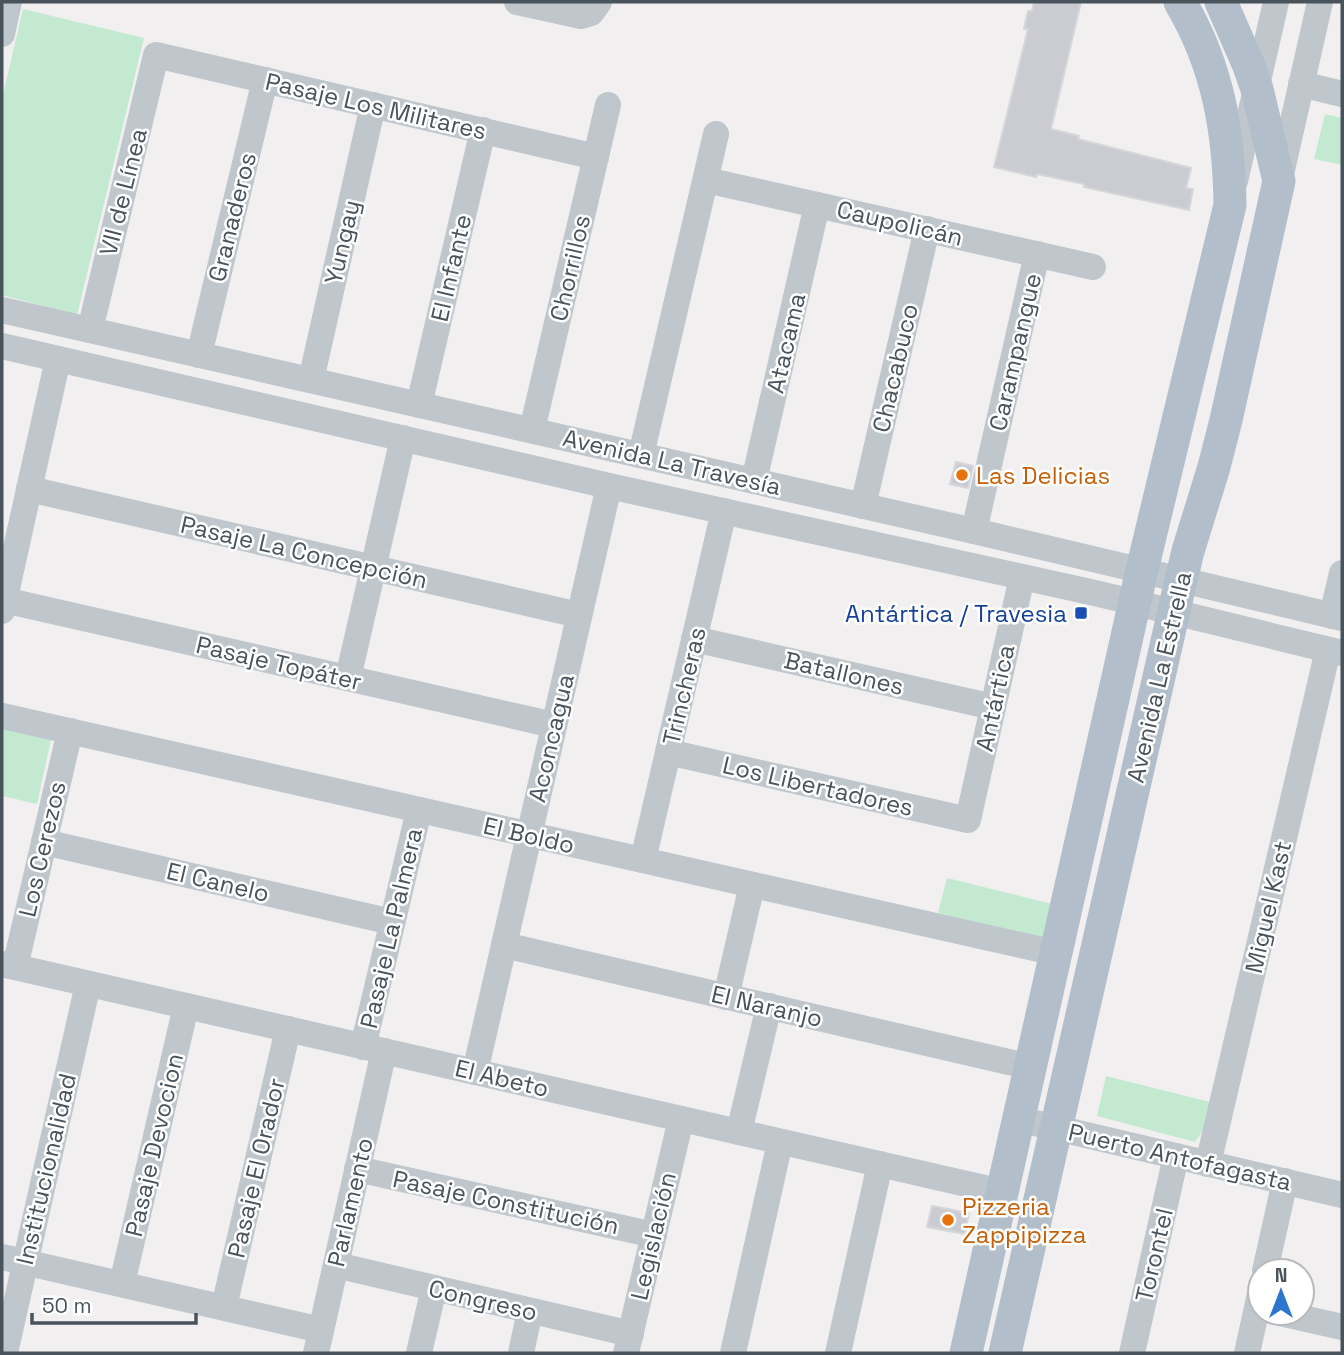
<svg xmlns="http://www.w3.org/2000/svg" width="1344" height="1355" font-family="'Space Grotesk',sans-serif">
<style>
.green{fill:#c3ead1}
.building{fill:#caccd1;stroke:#d4d6da;stroke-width:2}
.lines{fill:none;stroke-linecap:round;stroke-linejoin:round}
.minor{stroke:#bfc7cc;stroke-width:26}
.major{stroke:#b2bfcb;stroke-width:33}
.food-dot{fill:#e8710a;stroke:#fff;stroke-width:2.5}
.transit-dot{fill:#1a4fb4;stroke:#fff;stroke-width:2.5}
.labels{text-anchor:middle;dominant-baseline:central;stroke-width:5;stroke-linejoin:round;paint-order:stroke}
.street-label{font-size:24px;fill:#49535b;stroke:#fff}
.food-label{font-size:24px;fill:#c56008;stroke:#fff;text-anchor:start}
.transit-label{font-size:24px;fill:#164399;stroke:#fff;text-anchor:end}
</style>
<rect width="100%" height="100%" fill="#f1efef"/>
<g class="green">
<polygon points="23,9 144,38 77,315 2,295 2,99"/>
<polygon points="1325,114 1342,118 1342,165 1314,159"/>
<polygon points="2,723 52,735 37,804 2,796"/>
<polygon points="947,878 1056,905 1047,940 938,913"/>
<polygon points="1106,1076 1210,1102 1204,1129 1195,1142 1097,1116"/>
</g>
<g class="building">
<polygon points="1034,2 1081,2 1051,129 1079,136 1078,139 1191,168 1186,188 1193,189 1189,210 1084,187 1084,184 1037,174 1036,177 994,167 1028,29 1024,29 1028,11 1032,11"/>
<polygon points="956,462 973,466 968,488 950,484"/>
<polygon points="932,1206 969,1213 965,1234 927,1227"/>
</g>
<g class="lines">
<g class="minor">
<polyline points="517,2 581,16 591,13 599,2"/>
<polyline points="2,34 9,2"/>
<polyline points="1301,84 1342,94"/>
<polyline points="1280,179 1320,2"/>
<polyline points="706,180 1093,267"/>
<polyline points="1235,181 1276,2"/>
<polyline points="2,310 974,531 1342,618"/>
<polyline points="90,330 156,55 596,157"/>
<polyline points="2,346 609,486 1095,593 1342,653"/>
<polyline points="199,355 265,80"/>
<polyline points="311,380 373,105"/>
<polyline points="419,405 483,130"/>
<polyline points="532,430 608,105"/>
<polyline points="641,455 716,134"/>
<polyline points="754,481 817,205"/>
<polyline points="29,489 579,615"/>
<polyline points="863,506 927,229"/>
<polyline points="974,531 1037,254"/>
<polyline points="4,600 554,725"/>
<polyline points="2,611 58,359"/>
<polyline points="1332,616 1342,573"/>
<polyline points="694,639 993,707"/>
<polyline points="348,678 403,438"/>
<polyline points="2,716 1056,953"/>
<polyline points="668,752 968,820 1022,577"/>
<polyline points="44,842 392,922"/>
<polyline points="643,860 724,511"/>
<polyline points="504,945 1030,1067"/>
<polyline points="2,964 1002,1192"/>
<polyline points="15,967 70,731"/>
<polyline points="726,997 752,885"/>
<polyline points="363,1047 419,810"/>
<polyline points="475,1072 609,486"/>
<polyline points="1018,1119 1342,1195"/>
<polyline points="739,1132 769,1006"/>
<polyline points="1208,1164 1328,650"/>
<polyline points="357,1169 654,1235"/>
<polyline points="2,1257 321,1330"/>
<polyline points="336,1265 631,1334"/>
<polyline points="1265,1271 1285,1181"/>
<polyline points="122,1284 186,1006"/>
<polyline points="224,1307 288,1029"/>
<polyline points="1280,1313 1342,1327"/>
<polyline points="5,1353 88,984"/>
<polyline points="316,1353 384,1051"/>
<polyline points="419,1353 434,1288"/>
<polyline points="521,1353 530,1311"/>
<polyline points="626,1353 681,1119"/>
<polyline points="733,1353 780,1142"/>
<polyline points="838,1353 880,1164"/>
<polyline points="1132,1353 1176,1156"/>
<polyline points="1247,1353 1260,1294"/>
</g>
<g class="major">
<path d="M966,1353L1142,570L1230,205C1229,131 1218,66 1180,2"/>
<polyline points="1005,1353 1181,580 1188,551 1214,467 1226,420 1279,181 1257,89 1249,66 1221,2"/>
</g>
</g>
<g class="food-dot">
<circle cx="962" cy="475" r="7"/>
<circle cx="948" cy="1220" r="7"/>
</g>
<rect class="transit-dot" x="1074" y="606" width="14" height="14" rx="3.5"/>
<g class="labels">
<g class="street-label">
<text transform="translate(376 106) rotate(13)">Pasaje Los Militares</text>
<text transform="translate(123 192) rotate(-76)">VII de Línea</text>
<text transform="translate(232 217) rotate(-76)">Granaderos</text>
<text transform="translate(900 223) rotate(13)">Caupolicán</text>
<text transform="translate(342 242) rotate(-77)">Yungay</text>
<text transform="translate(451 268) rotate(-77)">El Infante</text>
<text transform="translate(570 268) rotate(-77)">Chorrillos</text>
<text transform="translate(786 343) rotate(-77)">Atacama</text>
<text transform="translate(1015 352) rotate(-77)">Carampangue</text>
<text transform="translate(895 368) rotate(-77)">Chacabuco</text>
<text transform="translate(672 462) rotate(13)">Avenida La Travesía</text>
<text transform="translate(304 552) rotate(13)">Pasaje La Concepción</text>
<text transform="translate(279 663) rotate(13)">Pasaje Topáter</text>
<text transform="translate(844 673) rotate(13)">Batallones</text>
<text transform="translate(1159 677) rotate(-77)">Avenida La Estrella</text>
<text transform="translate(684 686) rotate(-77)">Trincheras</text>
<text transform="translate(995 698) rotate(-78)">Antártica</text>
<text transform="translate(551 738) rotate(-77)">Aconcagua</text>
<text transform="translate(818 786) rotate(13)">Los Libertadores</text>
<text transform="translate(529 835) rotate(13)">El Boldo</text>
<text transform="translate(42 849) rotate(-77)">Los Cerezos</text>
<text transform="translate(218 882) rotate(13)">El Canelo</text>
<text transform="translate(1268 907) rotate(-77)">Miguel Kast</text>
<text transform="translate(391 928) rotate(-77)">Pasaje La Palmera</text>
<text transform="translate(767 1006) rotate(13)">El Naranjo</text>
<text transform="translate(502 1078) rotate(13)">El Abeto</text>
<text transform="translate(154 1145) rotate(-77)">Pasaje Devocion</text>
<text transform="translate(1180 1157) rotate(13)">Puerto Antofagasta</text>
<text transform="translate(256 1168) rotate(-77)">Pasaje El Orador</text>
<text transform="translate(46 1169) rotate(-77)">Institucionalidad</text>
<text transform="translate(350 1202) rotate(-77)">Parlamento</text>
<text transform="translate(506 1202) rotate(12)">Pasaje Constitución</text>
<text transform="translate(653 1236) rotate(-77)">Legislación</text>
<text transform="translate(1154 1255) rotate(-77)">Torontel</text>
<text transform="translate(483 1300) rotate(13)">Congreso</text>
</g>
<g class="food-label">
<text x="976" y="475">Las Delicias</text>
<text x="962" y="1206">Pizzeria<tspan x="962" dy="28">Zappipizza</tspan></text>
</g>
<g class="transit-label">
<text x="1067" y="613">Antártica / Travesia</text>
</g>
</g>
<rect width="1344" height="1355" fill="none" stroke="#49535b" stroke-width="7"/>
<g transform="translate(1281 1292)"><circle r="33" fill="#ffffff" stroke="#b6babd" stroke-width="2"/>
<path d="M0-5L12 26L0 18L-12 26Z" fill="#2d76ce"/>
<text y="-10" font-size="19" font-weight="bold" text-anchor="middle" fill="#49535b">N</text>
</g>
<path d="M32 1313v10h164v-10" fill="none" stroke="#49535b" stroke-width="3.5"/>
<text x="42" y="1313" font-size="21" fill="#49535b" stroke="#ffffff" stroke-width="5" paint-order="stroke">50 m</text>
</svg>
